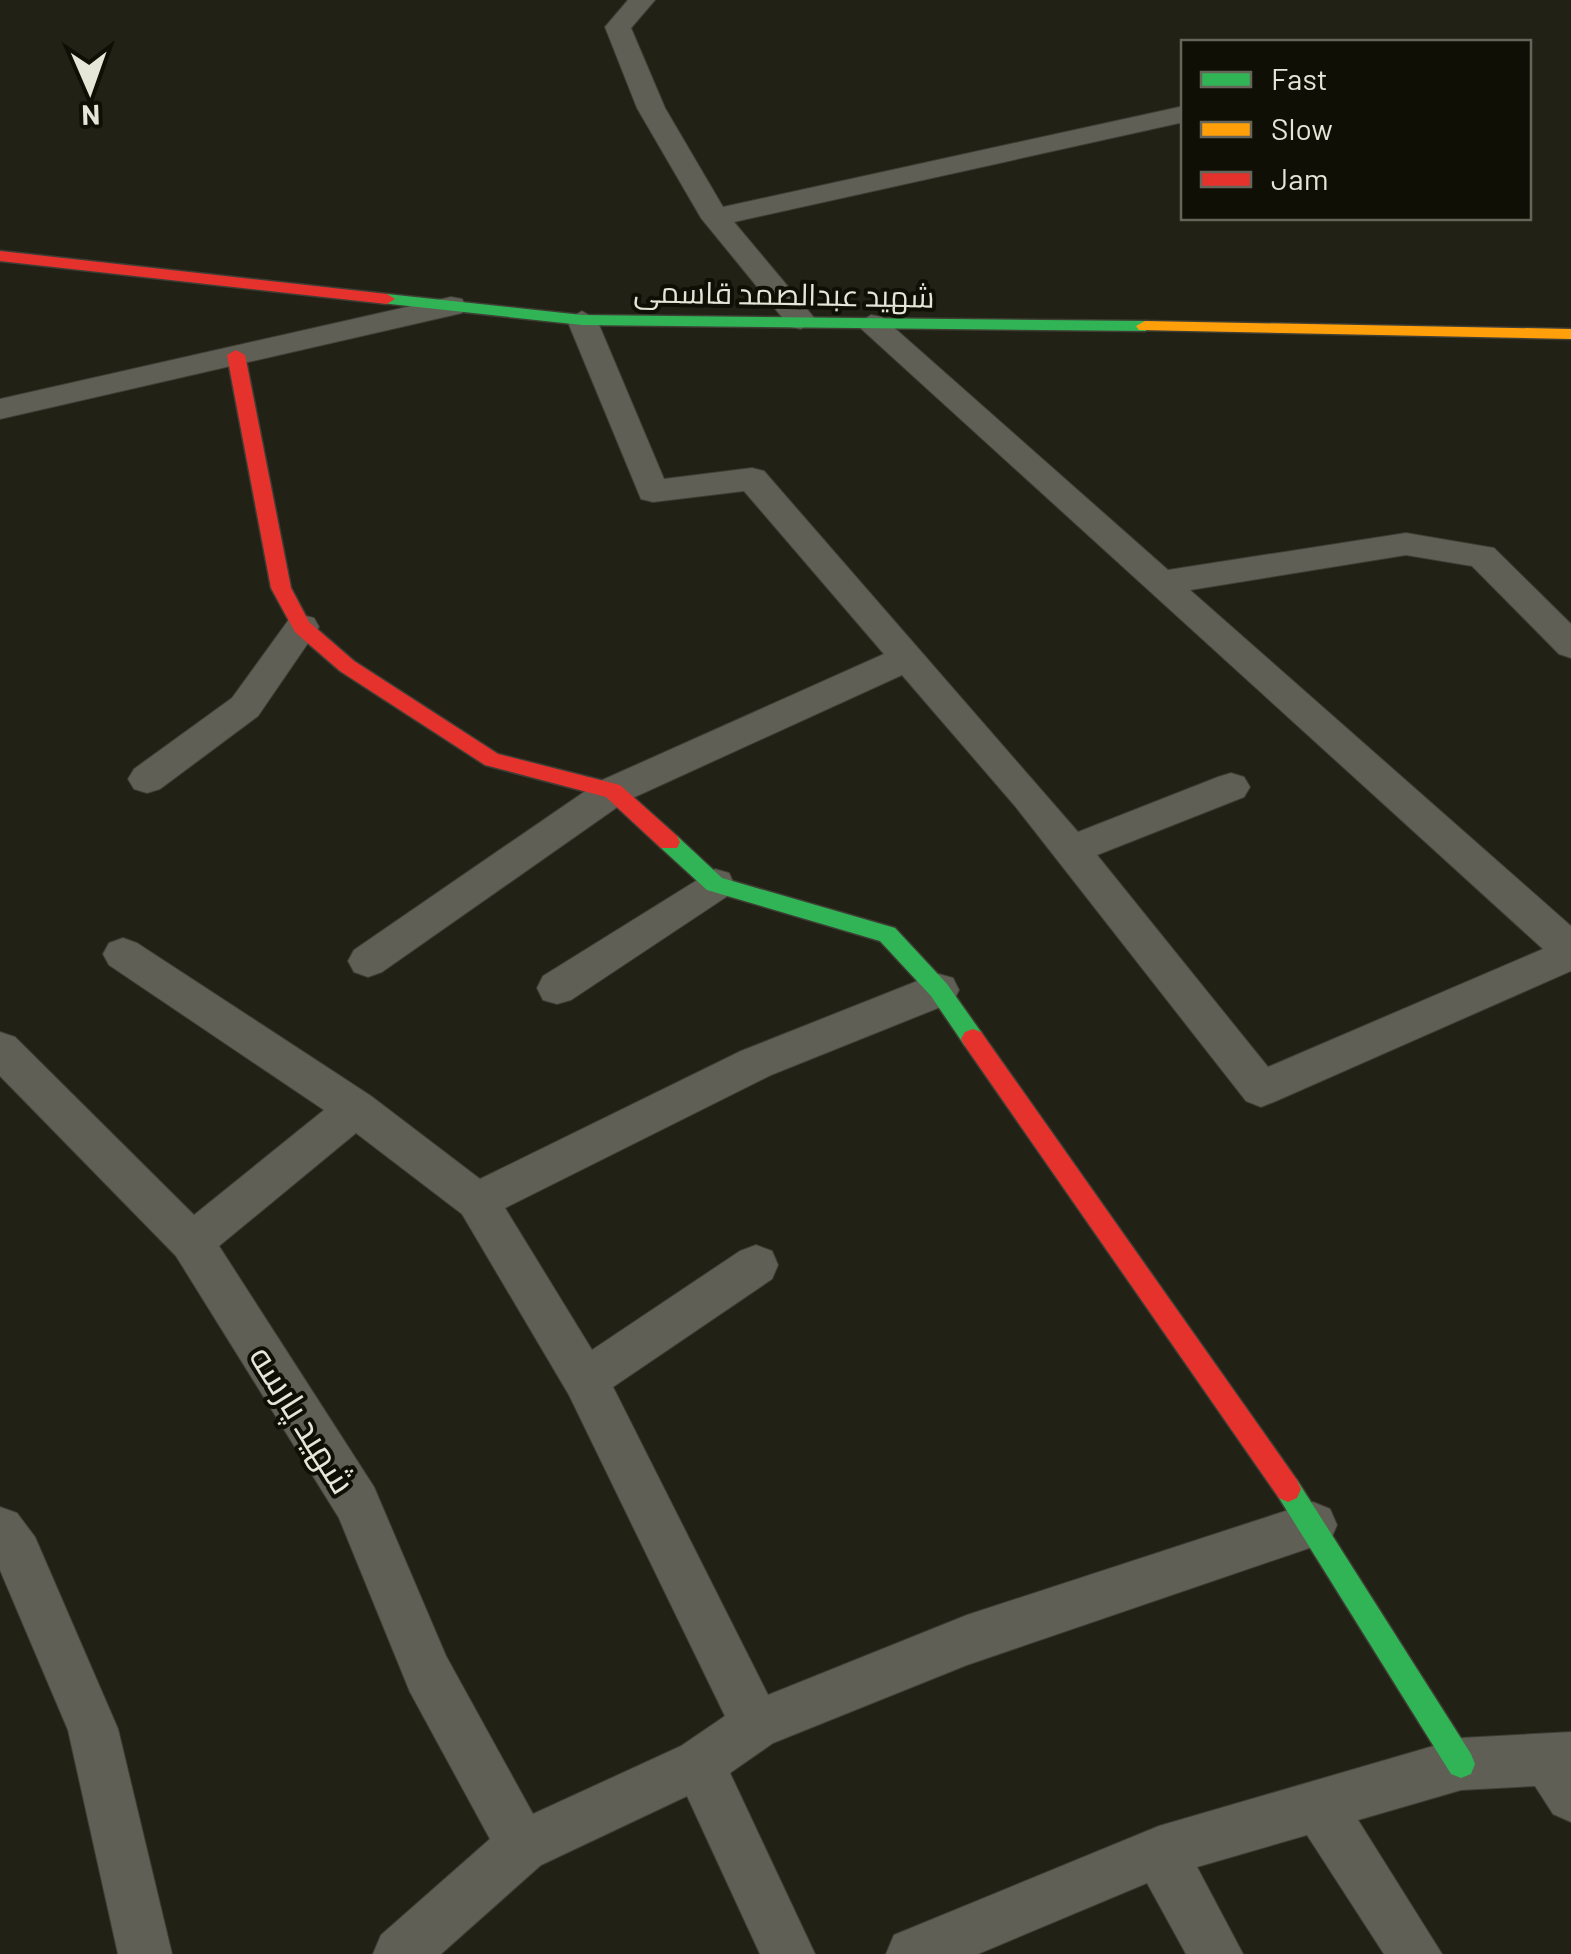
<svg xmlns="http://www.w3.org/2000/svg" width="1571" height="1954" font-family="Barlow,Cairo,sans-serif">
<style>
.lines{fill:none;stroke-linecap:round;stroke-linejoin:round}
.street-casing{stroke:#3f3e35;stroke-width:2}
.fast-casing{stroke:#3f3e35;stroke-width:3}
.slow-casing{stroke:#3f3e35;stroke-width:3}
.jam-casing{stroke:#3f3e35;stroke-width:3}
.street{fill:#5f5f56;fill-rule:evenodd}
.fast{fill:#30b455;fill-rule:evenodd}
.slow{fill:#ff9f0a;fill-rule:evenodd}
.jam{fill:#e5322d;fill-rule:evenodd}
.labels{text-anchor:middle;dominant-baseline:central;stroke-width:8;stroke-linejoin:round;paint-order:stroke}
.far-street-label{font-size:30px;fill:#e5e6d8;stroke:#0f0f06}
.street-label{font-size:35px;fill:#e5e6d8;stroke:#0f0f06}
</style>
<rect width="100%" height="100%" fill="#222115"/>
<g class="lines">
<defs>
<g id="street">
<polygon points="628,0 655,0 631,28 665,108 723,207 1184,106 1184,122 734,222 816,320 801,329 790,327 701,218 637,108 605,27"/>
<polygon points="451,297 462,299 466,306 462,313 0,419 0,399"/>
<polygon points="582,311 597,320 664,479 752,468 764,471 1078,832 1218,777 1231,773 1244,777 1250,787 1244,797 1097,855 1268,1067 1543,949 856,324 871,315 882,317 1168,570 1406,533 1494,548 1571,624 1571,658 1559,654 1472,566 1406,555 1190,590 1571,926 1571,971 1276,1101 1261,1107 1246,1101 1015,806 902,675 626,801 382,972 368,977 354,972 348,961 354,950 600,781 884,654 744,491 653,502 641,499 567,320"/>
<polygon points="302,615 314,618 319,627 258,716 160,789 147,793 134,789 128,779 134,769 232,698 290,618"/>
<polygon points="715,869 729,873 734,884 729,895 571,1000 557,1004 543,1000 537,988 543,976"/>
<path d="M123,938L137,943L371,1096L480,1179L741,1051L925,978L939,974L953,978L959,990L953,1002L771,1075L505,1208L592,1350L740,1251L756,1245L772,1251L778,1265L772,1279L613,1387L768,1695L967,1615L1313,1502L1330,1509L1337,1525L1330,1541L967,1665L773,1743L730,1773L815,1954H760L687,1796L541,1865L441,1954H373L381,1935L490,1839L410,1692L339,1518L176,1256L0,1076V1032L15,1037L194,1215L324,1110L109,965L103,954L109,943ZM356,1133L462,1214L569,1395L725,1716L681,1746L533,1814L446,1656L374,1487L219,1246Z"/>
<polygon points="0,1507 17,1513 35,1537 118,1729 172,1954 118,1954 68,1730 0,1570"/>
<polygon points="1571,1732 1571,1822 1553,1814 1535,1786 1461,1790 1358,1820 1442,1954 1384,1954 1307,1835 1197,1867 1243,1954 1186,1954 1147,1883 978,1954 886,1954 894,1935 1159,1826 1461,1738"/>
</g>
<g id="fast">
<polygon points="387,294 582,315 1145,321 1154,326 1145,331 582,325 381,303 379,299"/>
<polygon points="669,834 677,836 722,878 895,928 947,984 981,1032 985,1039 981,1046 965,1046 931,996 880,941 707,890 661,848 658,842"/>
<polygon points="1288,1476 1297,1480 1471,1754 1475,1764 1471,1774 1461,1778 1451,1774 1279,1498 1275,1489 1279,1480"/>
</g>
<polygon id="slow" points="1145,321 1571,329 1571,339 1139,330 1136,326"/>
<g id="jam">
<polygon points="0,251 387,294 395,299 387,304 0,261"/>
<polygon points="236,350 245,355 291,588 309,622 354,661 498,754 620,785 677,836 680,842 677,848 661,848 606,797 485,765 340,671 295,632 271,588 227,355"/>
<polygon points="973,1029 981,1032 1297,1480 1301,1489 1297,1498 1288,1502 1279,1498 965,1046 961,1039 965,1032"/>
</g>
</defs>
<use href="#street" class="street-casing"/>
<use href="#fast" class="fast-casing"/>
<use href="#slow" class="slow-casing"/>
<use href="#jam" class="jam-casing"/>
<use href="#street" class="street"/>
<use href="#fast" class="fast"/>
<use href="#slow" class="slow"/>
<use href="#jam" class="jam"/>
</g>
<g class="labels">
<g class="far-street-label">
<text transform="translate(784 293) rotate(1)">شهید عبدالصمد قاسمی</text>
</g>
<g class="street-label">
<text transform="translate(304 1419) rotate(58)">شهید پارسه</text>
</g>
</g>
<rect x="1181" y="40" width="350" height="180" fill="#0f0f06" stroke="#65655a" stroke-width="2.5"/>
<rect x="1201" y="72" width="50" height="15" fill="#30b455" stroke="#65655a" stroke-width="2.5"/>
<text x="1271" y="90" font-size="30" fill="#e5e6d8">Fast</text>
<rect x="1201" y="122" width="50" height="15" fill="#ff9f0a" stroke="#65655a" stroke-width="2.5"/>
<text x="1271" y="140" font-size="30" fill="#e5e6d8">Slow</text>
<rect x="1201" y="172" width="50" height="15" fill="#e5322d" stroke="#65655a" stroke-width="2.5"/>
<text x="1271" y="190" font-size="30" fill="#e5e6d8">Jam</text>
<g transform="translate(90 90) rotate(178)" stroke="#0f0f06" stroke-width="8" paint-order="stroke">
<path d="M0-8L18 38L0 25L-18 38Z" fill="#e5e6d8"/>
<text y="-15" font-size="28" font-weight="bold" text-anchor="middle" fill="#e5e6d8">N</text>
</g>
</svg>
